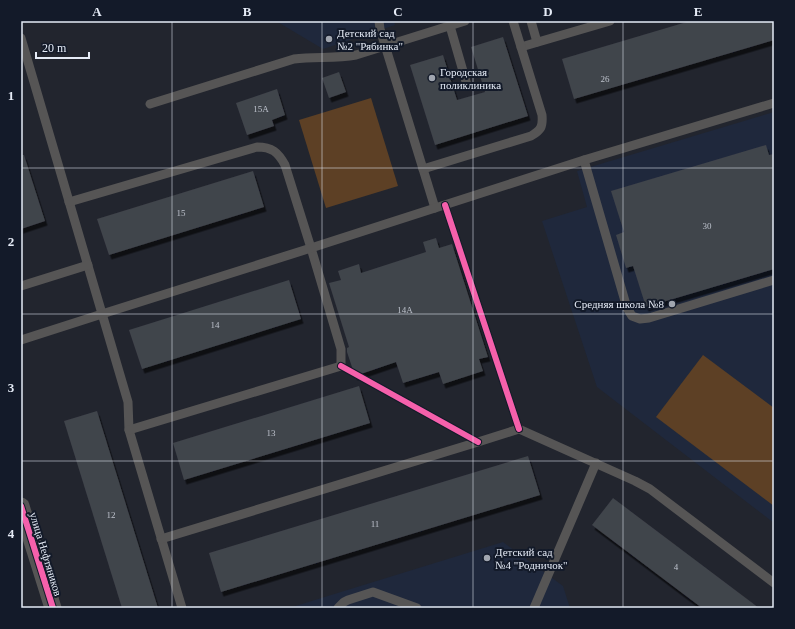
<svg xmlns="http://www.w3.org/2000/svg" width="795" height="629" font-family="Georgia,serif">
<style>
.built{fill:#1f283c}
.green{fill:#5d4025}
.building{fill:#40444b;filter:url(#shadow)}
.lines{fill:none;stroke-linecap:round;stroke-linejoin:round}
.lane{stroke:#565555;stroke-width:9}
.street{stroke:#565555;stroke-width:17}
.cycleway-casing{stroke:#131a29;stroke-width:8}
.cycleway{stroke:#f560ab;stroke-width:6}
.grid{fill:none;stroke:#e5ebf6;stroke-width:1;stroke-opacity:0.55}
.poi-dot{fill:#a1a6b0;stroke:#131a29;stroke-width:1.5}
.labels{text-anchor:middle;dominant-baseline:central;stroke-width:4;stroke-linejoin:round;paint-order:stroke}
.number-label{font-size:9px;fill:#bcc1cb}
.poi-label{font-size:11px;fill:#e5ebf6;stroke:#131a29;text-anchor:start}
.street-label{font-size:11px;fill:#e5ebf6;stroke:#131a29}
.neatline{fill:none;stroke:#e5ebf6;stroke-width:1.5}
.grid-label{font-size:13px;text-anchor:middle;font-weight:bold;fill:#e5ebf6}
</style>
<defs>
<filter id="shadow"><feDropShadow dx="2.5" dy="4.5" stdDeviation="0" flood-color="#0009"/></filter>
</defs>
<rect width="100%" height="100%" fill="#22252e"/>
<g class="built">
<polygon points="276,21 394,21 395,25 323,49"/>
<polygon points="774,112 774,523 597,387 542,221 587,207 577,171"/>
<polygon points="503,542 563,586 570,608 289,608"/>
</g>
<g class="green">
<polygon points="371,98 398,186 326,208 299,120"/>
<polygon points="703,355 774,408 774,506 656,417"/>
</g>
<g class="building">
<polygon points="690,21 774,21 774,40 574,99 562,59"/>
<polygon points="503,37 528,116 435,145 410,65 443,55 457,100 485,92 471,47"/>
<polygon points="339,72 346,92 329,98 322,78"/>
<polygon points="277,89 285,115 272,120 274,126 247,135 236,103"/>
<polygon points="766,145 769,155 774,154 774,269 646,307 633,266 626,268 616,235 624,232 611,191"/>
<polygon points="21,155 24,155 45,221 21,229"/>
<polygon points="253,171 264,207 109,255 97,219"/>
<polygon points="436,238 439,248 452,244 488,357 479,359 483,371 443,384 439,372 403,383 396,362 355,376 347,352 347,348 349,347 329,283 341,280 338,271 359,264 361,273 426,252 423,242"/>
<polygon points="289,280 301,319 142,369 129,330"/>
<polygon points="359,386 370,423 184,480 173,443"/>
<polygon points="97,411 158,608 122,608 64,421"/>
<polygon points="528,456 540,495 221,592 209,553"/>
<polygon points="613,498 759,608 702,608 592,525"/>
</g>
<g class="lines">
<g class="lane">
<polyline points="379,21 380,29 435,208"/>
<polyline points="531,21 537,42"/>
<polyline points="450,26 467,85"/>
<polyline points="21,38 128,402 129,430 182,608"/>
<polyline points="521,47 610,21"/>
<path d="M150,104L294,59C314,56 335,59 356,55L465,21"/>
<polyline points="584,160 627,308 632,316 640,319 649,318 774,280"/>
<path d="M423,169L531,136C541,130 543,127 542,115L513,21"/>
<path d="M69,202L257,147C272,147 278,152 285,165L311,248L341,349V366L129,430"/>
<polyline points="21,286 88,265"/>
<polyline points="21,340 102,314 311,248 584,160 774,103"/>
<polyline points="161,539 478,442 519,429 635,481 650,489 774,583"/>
<polyline points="338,608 344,602 348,600 373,592 417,608"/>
<polyline points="534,608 596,463"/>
</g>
<polyline class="street" points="21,506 53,608"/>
<defs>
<g id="cycleway">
<polyline points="445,205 519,429"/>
<polyline points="341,366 478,442"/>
<polyline points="21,506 53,608"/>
</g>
</defs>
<use href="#cycleway" class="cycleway-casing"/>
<use href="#cycleway" class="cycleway"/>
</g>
<path class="grid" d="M172,21V608M322,21V608M473,21V608M623,21V608M21,168H774M21,314H774M21,461H774"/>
<g class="poi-dot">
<circle cx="329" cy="39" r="4"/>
<circle cx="432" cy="78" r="4"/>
<circle cx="672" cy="304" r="4"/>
<circle cx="487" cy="558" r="4"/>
</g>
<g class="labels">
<g class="number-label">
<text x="605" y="79">26</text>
<text x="261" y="109">15А</text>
<text x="181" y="213">15</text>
<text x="707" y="226">30</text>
<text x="405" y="310">14А</text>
<text x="215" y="325">14</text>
<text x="271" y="433">13</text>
<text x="111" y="515">12</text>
<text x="375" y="524">11</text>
<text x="676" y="567">4</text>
</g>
<g class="poi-label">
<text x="337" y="33">Детский сад<tspan x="337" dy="13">№2 "Рябинка"</tspan></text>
<text x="440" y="72">Городская<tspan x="440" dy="13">поликлиника</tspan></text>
<text x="664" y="304" text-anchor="end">Средняя школа №8</text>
<text x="495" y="552">Детский сад<tspan x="495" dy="13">№4 "Родничок"</tspan></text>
</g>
<g class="street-label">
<text transform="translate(46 554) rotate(73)">улица Нефтяников</text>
</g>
</g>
<rect width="795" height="629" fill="none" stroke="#131a29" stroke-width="44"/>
<path d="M36 52v6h53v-6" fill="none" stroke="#e5ebf6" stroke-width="2"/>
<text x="42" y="52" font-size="12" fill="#e5ebf6" stroke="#131a29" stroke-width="3" paint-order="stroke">20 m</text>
<rect x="22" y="22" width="751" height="585" class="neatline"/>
<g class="grid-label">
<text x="97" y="16">A</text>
<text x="247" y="16">B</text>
<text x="398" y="16">C</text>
<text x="548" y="16">D</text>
<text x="698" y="16">E</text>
<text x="11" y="100">1</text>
<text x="11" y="246">2</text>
<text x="11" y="392">3</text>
<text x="11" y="538">4</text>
</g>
</svg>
